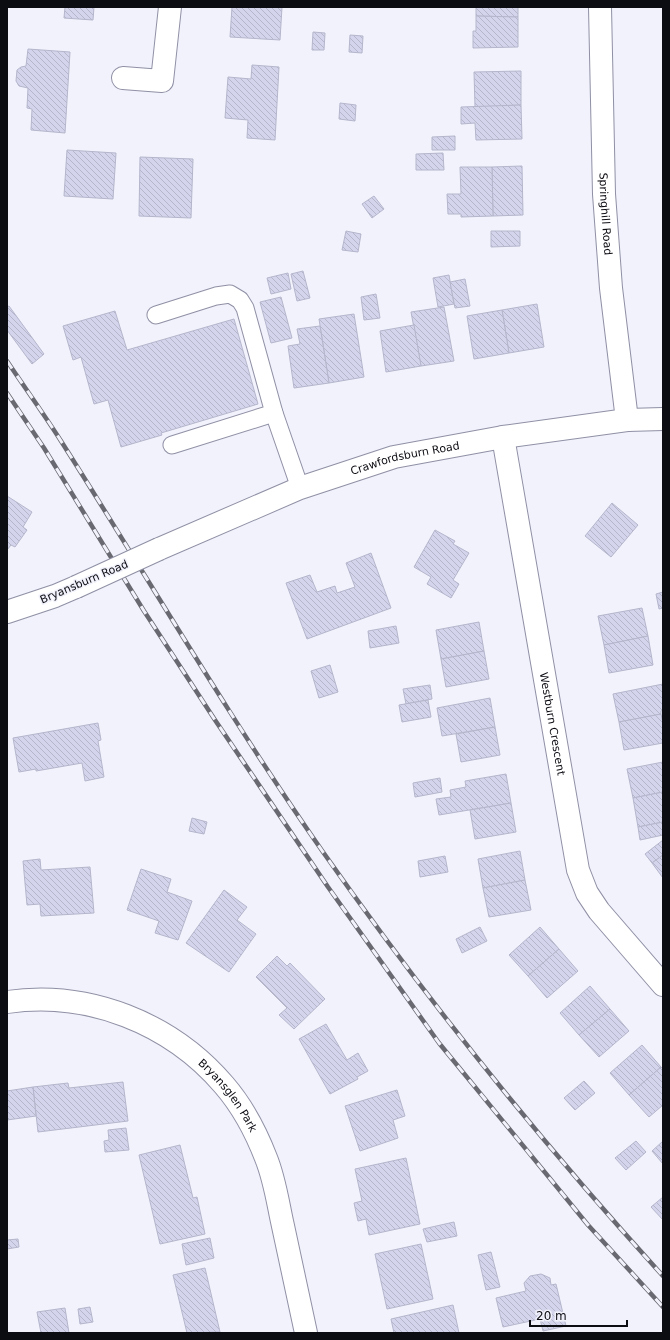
<svg xmlns="http://www.w3.org/2000/svg" width="670" height="1340" font-family="'DejaVu Sans',sans-serif">
<style>
.building{fill:url(#building-back-hatch);stroke:#b5b6cc}
.lines{fill:none;stroke-linecap:round;stroke-linejoin:round}
.lane-casing{stroke:#8f90a5;stroke-width:19}
.street-casing{stroke:#8f90a5;stroke-width:24}
.secondary-casing{stroke:#8f90a5;stroke-width:24}
.lane{stroke:#fff;stroke-width:17}
.street{stroke:#fff;stroke-width:22}
.secondary{stroke:#fff;stroke-width:22}
.rail-casing{stroke:#696a71;stroke-width:4.5}
.rail{stroke:#f1f2fb;stroke-width:3;stroke-dasharray:9;stroke-linecap:butt}
.secondary-bridge-casing{stroke:#8f90a5;stroke-width:24;stroke-linecap:butt}
.secondary-bridge{stroke:#fff;stroke-width:22}
.labels{text-anchor:middle;dominant-baseline:central;stroke-width:3;stroke-linejoin:round;paint-order:stroke}
.street-label{font-size:11px;fill:#0c0c13;stroke:#f1f2fb}
</style>
<defs>
<pattern id="building-back-hatch" width="6" height="6" patternUnits="userSpaceOnUse"><rect width="6" height="6" fill="#d4d5ec"/><path d="M-1 5l2 2M0 0l6 6M5-1l2 2" fill="none" stroke="#b5b6ca"/></pattern>
</defs>
<rect width="100%" height="100%" fill="#f1f2fb"/>
<g class="building">
<polygon points="65,7 94,7 93,20 64,18"/>
<polygon points="232,7 282,7 280,40 230,37"/>
<polygon points="476,7 518,7 518,17 476,16"/>
<polygon points="476,16 518,17 518,47 473,48 473,31 476,31"/>
<polygon points="313,32 325,33 324,50 312,50"/>
<polygon points="350,35 363,36 362,53 349,52"/>
<polygon points="28,49 70,52 65,133 31,130 32,109 27,108 28,88 19,86 16,81 17,70 21,67 26,66"/>
<polygon points="252,65 279,67 275,140 247,138 248,120 225,118 228,77 251,79"/>
<polygon points="521,71 521,105 475,107 474,72"/>
<polygon points="340,103 356,105 355,121 339,119"/>
<polygon points="521,105 522,139 476,140 475,123 461,124 461,107"/>
<polygon points="455,136 455,150 432,150 432,137"/>
<polygon points="67,150 116,153 113,199 64,196"/>
<polygon points="443,153 444,170 416,170 416,154"/>
<polygon points="140,157 193,159 191,218 139,216"/>
<polygon points="522,166 523,215 493,216 492,167"/>
<polygon points="460,167 492,167 493,216 461,217 461,214 448,214 447,194 461,194"/>
<polygon points="374,196 384,209 372,218 362,204"/>
<polygon points="346,231 361,234 358,252 342,250"/>
<polygon points="491,231 520,231 520,246 491,247"/>
<polygon points="303,271 310,298 297,301 291,274"/>
<polygon points="288,273 291,289 271,294 267,278"/>
<polygon points="449,275 454,304 438,307 433,278"/>
<polygon points="465,279 470,306 455,308 450,282"/>
<polygon points="376,294 380,318 364,320 361,297"/>
<polygon points="281,297 292,338 271,343 260,302"/>
<polygon points="537,304 544,347 509,353 502,310"/>
<polygon points="9,306 44,354 32,364 7,330 7,307"/>
<polygon points="444,307 454,361 421,366 411,312"/>
<polygon points="502,310 509,353 474,359 467,316"/>
<polygon points="115,311 127,350 234,319 258,404 161,433 162,435 121,447 108,400 94,404 81,357 73,360 63,326"/>
<polygon points="354,314 364,377 329,383 319,319"/>
<polygon points="414,325 421,366 386,372 380,331"/>
<polygon points="320,326 329,383 294,388 288,346 300,344 297,329"/>
<polygon points="7,496 32,512 23,527 27,530 15,547 11,545 7,550"/>
<polygon points="612,503 638,525 611,557 585,536"/>
<polygon points="435,530 455,541 453,544 469,553 453,580 459,584 451,598 427,584 431,577 414,567"/>
<polygon points="371,553 391,608 307,639 286,583 310,575 317,592 335,586 337,593 355,587 346,563"/>
<polygon points="663,592 663,608 659,609 656,594"/>
<polygon points="642,608 648,636 604,645 598,616"/>
<polygon points="479,622 484,651 441,659 436,630"/>
<polygon points="396,626 399,643 370,648 368,631"/>
<polygon points="648,636 653,665 609,673 604,645"/>
<polygon points="484,651 489,679 446,687 441,659"/>
<polygon points="330,665 338,692 319,698 311,671"/>
<polygon points="663,684 663,710 661,711 661,714 619,722 613,694"/>
<polygon points="430,685 432,699 406,704 403,689"/>
<polygon points="490,698 495,727 442,736 437,708"/>
<polygon points="428,700 431,717 402,722 399,705"/>
<polygon points="661,714 663,723 663,743 624,750 619,722"/>
<polygon points="98,723 101,740 98,741 104,777 85,781 82,763 36,771 36,769 19,772 13,738"/>
<polygon points="495,727 500,755 461,762 456,734"/>
<polygon points="663,762 663,792 633,798 627,769"/>
<polygon points="506,774 511,803 439,815 436,799 451,797 450,790 466,787 465,781"/>
<polygon points="440,778 442,792 415,797 413,783"/>
<polygon points="663,792 663,822 638,827 633,798"/>
<polygon points="511,803 516,832 475,839 470,810"/>
<polygon points="192,818 207,822 204,834 189,831"/>
<polygon points="663,822 663,835 640,840 638,827"/>
<polygon points="663,840 663,855 652,863 645,854"/>
<polygon points="520,851 525,880 483,888 478,859"/>
<polygon points="663,855 663,878 652,863"/>
<polygon points="445,856 448,872 420,877 418,861"/>
<polygon points="40,859 41,870 90,867 94,913 41,916 40,904 27,905 23,861"/>
<polygon points="141,869 171,879 167,892 192,901 178,940 155,933 159,921 127,910"/>
<polygon points="525,880 531,910 489,917 483,888"/>
<polygon points="224,890 247,907 237,920 256,934 229,972 186,943"/>
<polygon points="480,927 487,941 462,953 456,939"/>
<polygon points="540,927 559,949 528,976 509,955"/>
<polygon points="559,949 578,971 547,998 528,976"/>
<polygon points="277,956 287,966 290,963 325,999 294,1029 279,1015 287,1008 256,977"/>
<polygon points="590,986 610,1009 579,1035 560,1013"/>
<polygon points="610,1009 629,1031 599,1057 579,1035"/>
<polygon points="326,1024 347,1060 358,1053 368,1071 357,1077 358,1079 330,1094 299,1039"/>
<polygon points="642,1045 661,1067 629,1095 610,1073"/>
<polygon points="661,1067 663,1069 663,1105 649,1117 629,1095"/>
<polygon points="584,1081 595,1093 575,1110 564,1098"/>
<polygon points="123,1082 128,1121 38,1132 33,1087 68,1083 69,1088"/>
<polygon points="33,1087 36,1116 7,1120 7,1091"/>
<polygon points="397,1090 405,1116 393,1120 398,1138 360,1151 345,1106"/>
<polygon points="126,1128 129,1150 105,1152 104,1141 109,1140 108,1130"/>
<polygon points="636,1141 646,1152 626,1170 615,1158"/>
<polygon points="663,1141 663,1164 652,1151"/>
<polygon points="180,1145 193,1198 197,1197 205,1234 160,1244 139,1155"/>
<polygon points="406,1158 420,1224 369,1235 366,1219 358,1221 354,1203 362,1201 355,1169"/>
<polygon points="663,1197 663,1220 651,1207"/>
<polygon points="454,1222 457,1236 427,1242 423,1229"/>
<polygon points="210,1238 214,1258 186,1265 182,1244"/>
<polygon points="18,1239 19,1247 7,1249 7,1240"/>
<polygon points="421,1244 433,1299 387,1309 375,1254"/>
<polygon points="491,1252 500,1287 486,1290 478,1255"/>
<polygon points="205,1268 220,1332 187,1333 173,1275"/>
<polygon points="541,1274 550,1278 551,1285 556,1284 566,1326 543,1331 540,1319 503,1327 496,1298 526,1291 524,1283 530,1276"/>
<polygon points="453,1305 459,1333 394,1333 391,1319"/>
<polygon points="90,1307 93,1322 80,1324 78,1309"/>
<polygon points="65,1308 69,1333 41,1333 37,1312"/>
</g>
<g class="lines">
<defs>
<g id="lane">
<polyline points="156,315 216,296 230,294 240,300 245,308 274,413 300,488"/>
<polyline points="172,445 274,413"/>
</g>
<g id="street">
<polyline points="123,78 162,81 170,7"/>
<path id="s1" d="M503,437L578,870L587,893L599,911L663,985"/>
<path id="s2" d="M7,1002C88,990 171,1023 224,1085C243,1107 256,1132 266,1158C275,1180 278,1204 283,1226C291,1262 298,1297 306,1333"/>
</g>
<g id="secondary">
<path id="s3" d="M600,7L604,194L611,288L627,420"/>
<path id="s4" d="M159,549L300,488L394,457L503,437L627,420L663,419"/>
<polyline points="7,612 55,596 76,587"/>
</g>
</defs>
<use href="#lane" class="lane-casing"/>
<use href="#street" class="street-casing"/>
<use href="#secondary" class="secondary-casing"/>
<use href="#lane" class="lane"/>
<use href="#street" class="street"/>
<use href="#secondary" class="secondary"/>
<defs>
<g id="rail">
<path d="M7,361C25,388 44,414 61,441C148,578 230,719 323,852C427,1000 541,1142 663,1276"/>
<polyline points="7,393 44,448 144,611 215,720 328,887 439,1043 588,1225 663,1307"/>
</g>
</defs>
<use href="#rail" class="rail-casing"/>
<use href="#rail" class="rail"/>
<defs>
<polyline id="secondary-bridge" points="76,587 159,549"/>
</defs>
<use href="#secondary-bridge" class="secondary-bridge-casing"/>
<use href="#secondary-bridge" class="secondary-bridge"/>
</g>
<g class="labels">
<g class="street-label">
<text stroke="none"><textPath href="#s3" startOffset="207">Springhill Road</textPath></text>
<text stroke="none"><textPath href="#s4" startOffset="263">Crawfordsburn Road</textPath></text>
<text transform="translate(84 582) rotate(-23)">Bryansburn Road</text>
<text stroke="none"><textPath href="#s1" startOffset="291">Westburn Crescent</textPath></text>
<text stroke="none"><textPath href="#s2" startOffset="253">Bryansglen Park</textPath></text>
</g>
</g>
<rect width="670" height="1340" fill="none" stroke="#0c0c13" stroke-width="16"/>
<path d="M530 1320v6h97v-6" fill="none" stroke="#0c0c13" stroke-width="2"/>
<text x="536" y="1320" font-size="12" fill="#0c0c13" stroke="#f1f2fb" stroke-width="3" paint-order="stroke">20 m</text>
</svg>
